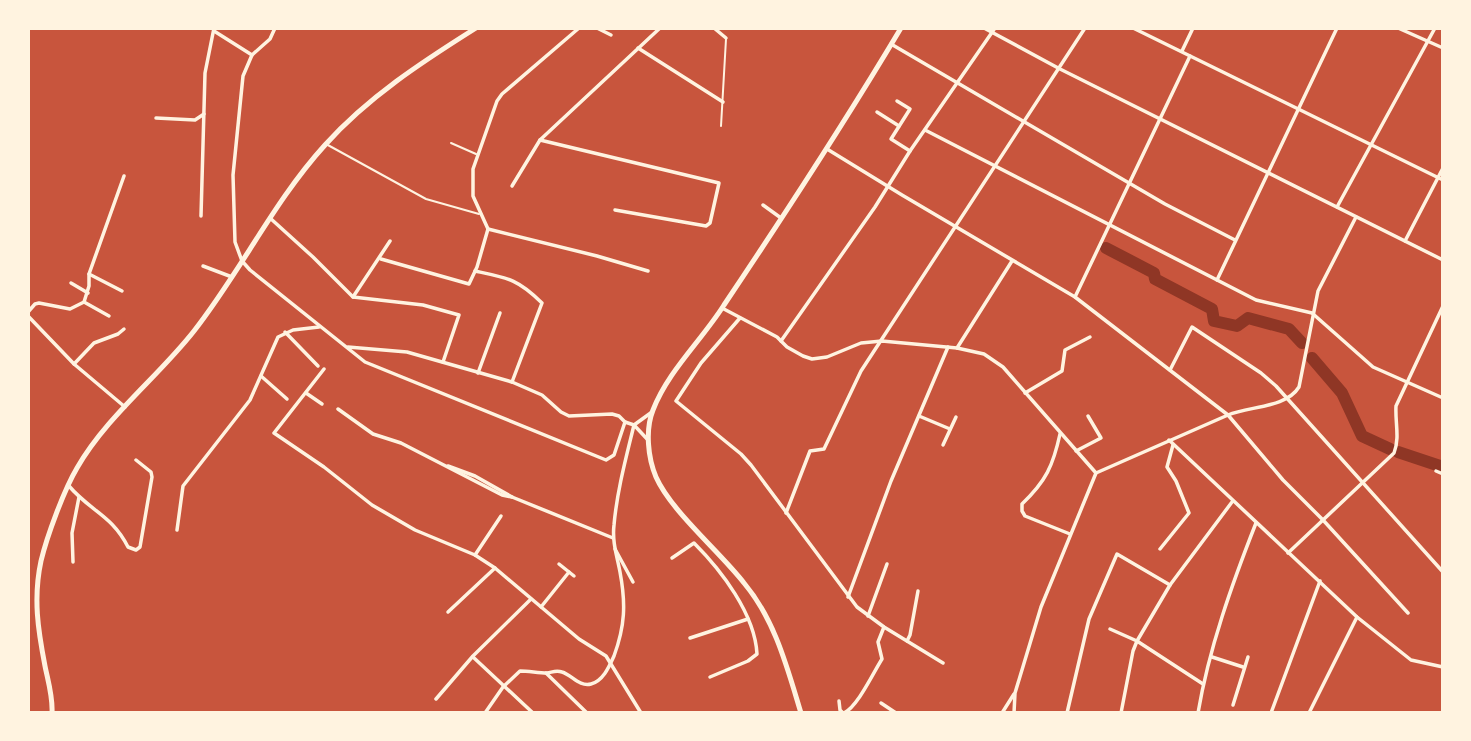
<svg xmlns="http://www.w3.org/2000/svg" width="1471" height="741" font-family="'Open Sans',sans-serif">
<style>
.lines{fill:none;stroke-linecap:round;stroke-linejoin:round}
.river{stroke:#8f3625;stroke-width:12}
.service{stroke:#fff3e0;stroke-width:2}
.minor{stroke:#fff3e0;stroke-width:3.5}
.secondary{stroke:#fff3e0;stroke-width:5}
</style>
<rect width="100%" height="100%" fill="#c8553d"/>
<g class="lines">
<g class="river">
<polyline points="1106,248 1154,273 1155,279 1212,309 1214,321 1237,326 1248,318 1289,329 1302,343"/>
<polyline points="1312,358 1342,393 1362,436 1390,449"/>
<polyline points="1398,452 1443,467"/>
</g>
<g class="service">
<polyline points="721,126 726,39"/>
<polyline points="451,143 476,154"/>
<polyline points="326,144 426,199 479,214"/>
</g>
<g class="minor">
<polyline points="275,28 270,39 252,55 243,76 233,175 235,242 242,261 250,270 365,362 606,460 614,455 625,422"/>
<polyline points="597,28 611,35"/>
<polyline points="714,28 726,38"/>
<polyline points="984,28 1060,69 1443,260"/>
<polyline points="1133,28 1443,180"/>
<polyline points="1398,28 1443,48"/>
<polyline points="214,31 252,55"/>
<polyline points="891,44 1165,204 1235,240"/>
<polyline points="638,48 723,102"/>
<polyline points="1182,51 1193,28"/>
<polyline points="897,101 910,109 891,139 910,151"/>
<polyline points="877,112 899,126"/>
<polyline points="156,118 195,120 204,114"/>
<polyline points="925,130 1256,300 1312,313 1373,367 1443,398"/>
<polyline points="540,140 719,183 710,223 706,226 615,210"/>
<polyline points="827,149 902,195 1075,297 1228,415 1283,480 1323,520 1408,613"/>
<polyline points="512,186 540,140 660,28"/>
<polyline points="763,205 781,218"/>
<polyline points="1337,207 1435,28"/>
<polyline points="201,216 205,73 214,28"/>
<polyline points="270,218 313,257 353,297 423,305 459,315 443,362"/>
<polyline points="488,229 597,256 648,271"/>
<polyline points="1405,241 1443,168"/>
<polyline points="381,259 469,284 477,267 488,229 473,196 473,169 497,101 502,94 579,28"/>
<polyline points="203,266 232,277"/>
<path d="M475,271C508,278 518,279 542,303L512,382"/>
<polyline points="89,274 122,291"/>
<polyline points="1217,280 1337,28"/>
<polyline points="71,283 88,293"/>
<polyline points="353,297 390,241"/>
<polyline points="1075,297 1190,56"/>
<polyline points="84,302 109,316"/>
<polyline points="722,308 777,337 787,347 803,356 812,359 827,357 861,343 882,341 957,348 984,354 1003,367 1096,473"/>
<polyline points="28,312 35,304 39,303 70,309 84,302 89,286 89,274 124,176"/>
<polyline points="28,316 74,364 125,407"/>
<polyline points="740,318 701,363 676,401 741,454 751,465 857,607 884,627 943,663"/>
<polyline points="285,332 318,366"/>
<polyline points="781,341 875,207 910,151 995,28"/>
<polyline points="348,347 407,352 512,382 542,395 561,412 569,416 612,414 619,416 625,422 634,425 648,440"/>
<polyline points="957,348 1012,261"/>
<polyline points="74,364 94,343 118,334 124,329"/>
<polyline points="324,369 274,433 324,467 372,505 415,530 475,555 495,568 579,639 606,656 641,713"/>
<polyline points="1170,370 1192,327 1261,373 1276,386 1443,572"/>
<polyline points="478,373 500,313"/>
<polyline points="261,376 287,399"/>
<polyline points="306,393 322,404"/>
<polyline points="1025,393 1062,371 1065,350 1090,337"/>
<polyline points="338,409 373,434 401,443 502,495 512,497"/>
<polyline points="919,416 950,429"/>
<polyline points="634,425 652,412"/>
<path d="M1060,434C1053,466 1046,481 1022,504V511L1025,516L1070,534"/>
<polyline points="1169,440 1357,617 1411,660 1443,667"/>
<polyline points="943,445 956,417"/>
<polyline points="1076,451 1101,438 1088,416"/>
<polyline points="448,466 475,476 512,497 613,538"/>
<polyline points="1436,471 1443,474"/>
<path d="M69,486C90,511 112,515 128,547L136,550L140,547L152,477L151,472L136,460"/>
<polyline points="786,513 810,451 824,449 861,371 1085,28"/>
<polyline points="177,530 183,486 250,400 278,337 293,330 319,327"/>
<polyline points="615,549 633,582"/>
<polyline points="1160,549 1189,513 1176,481 1167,467 1173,445"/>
<path d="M1288,553L1394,453C1400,437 1395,423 1396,406L1443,306"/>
<polyline points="475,555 501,516"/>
<path d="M672,558L694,543C721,570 755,614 757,654L748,661L710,677"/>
<polyline points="73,562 72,533 79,497"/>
<polyline points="559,564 574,576"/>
<polyline points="848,597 891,481 948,347"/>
<polyline points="541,607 569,572"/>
<polyline points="448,612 495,568"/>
<polyline points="868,616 887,564"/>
<polyline points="1110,629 1137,641 1203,684"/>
<polyline points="1443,637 1443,633"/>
<polyline points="690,638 748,619"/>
<polyline points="907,641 910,635 918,591"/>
<polyline points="473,657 533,713"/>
<polyline points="1212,657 1243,667"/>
<polyline points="546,673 587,713"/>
<polyline points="436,699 473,656 531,599"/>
<polyline points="839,701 840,710 843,713"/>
<polyline points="881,703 896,713"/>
<polyline points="1233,705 1248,657"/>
<path d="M485,713L503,687L520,671C529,671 538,673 547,673C553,672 556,670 562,672C572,675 579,687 591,684C603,681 609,667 614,656C625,626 626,604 620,572C617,556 612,542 614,525C617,491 626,458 634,425"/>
<path d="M844,713C858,706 873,673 882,659L878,642L884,627"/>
<polyline points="1002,713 1014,694"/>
<path d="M1014,713L1015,693L1041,607L1096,473L1228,415C1250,406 1286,408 1299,387L1318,291L1356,217"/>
<polyline points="1067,713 1089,619 1117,554 1170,585"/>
<polyline points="1121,713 1133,651 1137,641 1170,585 1232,502"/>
<path d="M1198,713C1209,648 1232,584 1256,523"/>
<polyline points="1271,713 1320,581"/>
<polyline points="1309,713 1357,617"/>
</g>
<g class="secondary">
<path d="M52,713C53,697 48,681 45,666C38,630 33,598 41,561C47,536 64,490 77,468C107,416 158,377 194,331C241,271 274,201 325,145C368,97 422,62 476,28"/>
<path d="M801,713C787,667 775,620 744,583C720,552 671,511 656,477C648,458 645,430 653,410C668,371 702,340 724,305C785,214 845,122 901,28"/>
</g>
</g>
<rect width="1471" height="741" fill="none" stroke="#fff3e0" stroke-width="60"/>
</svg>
